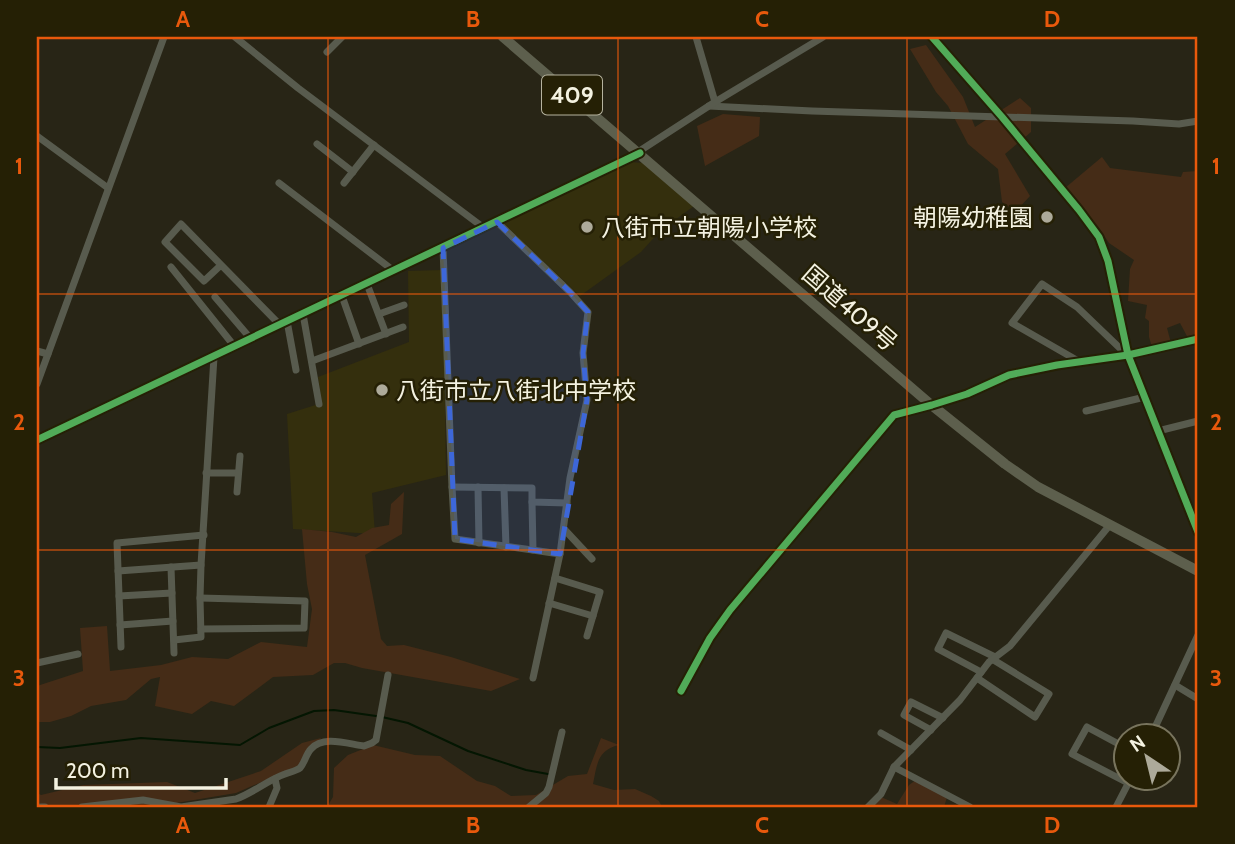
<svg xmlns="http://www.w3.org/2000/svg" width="1235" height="844" font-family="Cabin,'Noto Sans JP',sans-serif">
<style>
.built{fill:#342f0d}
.green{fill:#452c17}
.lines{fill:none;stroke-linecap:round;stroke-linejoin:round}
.stream{stroke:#041602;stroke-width:2}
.minor{stroke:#585b4e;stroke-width:7}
.highway{stroke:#5d5f4d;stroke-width:10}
.cycleway-casing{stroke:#252005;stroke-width:11}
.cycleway{stroke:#51ab58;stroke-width:7}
.marked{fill:#3d67d9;fill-opacity:0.2;stroke:#3d67d9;stroke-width:5;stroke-dasharray:14 9;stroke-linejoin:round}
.grid{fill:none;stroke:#e8590c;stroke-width:2;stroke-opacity:0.55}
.poi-dot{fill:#adaa9a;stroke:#252005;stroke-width:2.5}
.labels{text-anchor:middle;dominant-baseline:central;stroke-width:5;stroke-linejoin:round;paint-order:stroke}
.shield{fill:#252005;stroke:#b6b39f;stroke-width:2}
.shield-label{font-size:23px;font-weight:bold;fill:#f4f2e1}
.poi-label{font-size:24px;fill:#f4f2e1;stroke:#252005;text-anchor:start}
.street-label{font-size:24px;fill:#f4f2e1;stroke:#252005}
.neatline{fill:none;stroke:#e8590c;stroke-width:2.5}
.grid-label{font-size:23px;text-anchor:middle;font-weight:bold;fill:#e8590c}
</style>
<rect width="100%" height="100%" fill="#282516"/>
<g class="built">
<polygon points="630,162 644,163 694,206 660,231 641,252 580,296 503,223"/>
<polygon points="443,270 446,475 372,493 375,534 293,529 287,414 322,403 318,377 409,342 408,271"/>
</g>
<g class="green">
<polygon points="926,45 963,97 975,127 1020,98 1031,108 1031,132 1005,154 1030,196 1015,212 1002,202 998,169 968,144 948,106 936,92 910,49"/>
<polygon points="723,114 760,117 759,136 705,166 697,126"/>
<polygon points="1102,157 1110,168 1181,177 1183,172 1198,171 1198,335 1188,338 1180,323 1167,328 1171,343 1152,347 1149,337 1149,321 1145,318 1147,305 1128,301 1130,269 1134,260 1109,243 1099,228 1065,188"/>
<polygon points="404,492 402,534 365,555 381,639 387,646 404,645 451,657 520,679 491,691 362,668 345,663 334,663 313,675 273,677 234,706 211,701 192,714 155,706 160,677 151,679 126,700 91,706 71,716 50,722 37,722 37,686 83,671 80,628 107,626 110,671 161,665 192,657 228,659 261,642 307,647 312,609 307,584 302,529 332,532 356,537 372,528 389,525 391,504"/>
<polygon points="321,738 305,763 236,793 152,807 49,807 37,802 37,793 41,795 83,785 167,782 195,793 261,771 302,743"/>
<path d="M601,738L619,745C597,750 597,765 593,784L614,790L635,789L651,796L659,801L662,807H327L333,797L334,768L348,755L373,745L415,755L440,756L477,781L495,786L511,796L536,795L568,776L587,774Z"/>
<polygon points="916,780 947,797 944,807 870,807 881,797 897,804 909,785"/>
</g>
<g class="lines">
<g class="stream">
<polyline points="382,717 408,723 468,751 526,770 548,774"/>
<polyline points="37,747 60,748 141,738 240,745 269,728 314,711 334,710 376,716"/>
</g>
<g class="minor">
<polyline points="235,37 298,88 484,228"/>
<polyline points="696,37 715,102"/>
<polyline points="932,37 1002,117 1079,210 1099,237 1108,261 1128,355 1198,532"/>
<polyline points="327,52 342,37"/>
<polyline points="709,106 812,111 1133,121 1179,124 1198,121"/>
<polyline points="37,136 108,188"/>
<polyline points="317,144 353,172"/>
<polyline points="638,152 715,102 823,37"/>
<polyline points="279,183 394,271"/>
<polyline points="344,183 374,145"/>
<polyline points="497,222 570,292 588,312 583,353 587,400 570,478 560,554 533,678"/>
<polyline points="443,248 452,487 455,539 560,554"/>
<polyline points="221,265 204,281 165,242 181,224 280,325"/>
<polyline points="171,267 235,347"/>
<polyline points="367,284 386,334"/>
<polyline points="342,296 359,344"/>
<polyline points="215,297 251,339"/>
<polyline points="303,314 319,404"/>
<polyline points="379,314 404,305"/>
<polyline points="287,321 296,370"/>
<polyline points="37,351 48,354"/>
<polyline points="312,361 403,327"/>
<polyline points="1080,362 1012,323 1042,284 1077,307 1127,355"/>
<polyline points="37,384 164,37"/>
<polyline points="1086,411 1145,397"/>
<polyline points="1158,431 1198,421"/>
<polyline points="37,440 640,153"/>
<polyline points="206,473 238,473"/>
<polyline points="452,487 532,488 532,502 567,503"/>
<polyline points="478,487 479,543"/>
<polyline points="504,488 506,547"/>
<polyline points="237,492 240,456"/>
<polyline points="532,502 533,550"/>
<polyline points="564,529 592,559"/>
<polyline points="171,567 174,653"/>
<polyline points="118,571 201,565"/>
<polyline points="555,578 600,592 587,636"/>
<polyline points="119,596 172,593"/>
<polyline points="200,598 305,601 304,628 201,629"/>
<polyline points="549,603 593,616"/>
<polyline points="120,625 173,621"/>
<polyline points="174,640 201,637 200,598 201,565 214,357"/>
<polyline points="121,647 117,543 204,535"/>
<polyline points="37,663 78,654"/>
<polyline points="981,672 938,649 946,633 995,657"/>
<polyline points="977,678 1035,717 1049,694 992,659"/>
<polyline points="1175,685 1198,699"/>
<polyline points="681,691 710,638 730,610 894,415 932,405 967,394 1009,375 1057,365 1128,355 1198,339"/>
<polyline points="931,730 904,715 911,702 943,718"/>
<polyline points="881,733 911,750"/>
<polyline points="1151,736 1198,635"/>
<polyline points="1126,748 1087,727 1072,754 1128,783"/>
<polyline points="894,767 970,807"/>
<polyline points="37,807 45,807"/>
<path d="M82,807L143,800L181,807L236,799C253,793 268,780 285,774C290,772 296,771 300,768C305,762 306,754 311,749C323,735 348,744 364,746L372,743L376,740L388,675"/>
<polyline points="269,807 277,788 275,779"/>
<polyline points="529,807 546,793 549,787 562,732"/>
<polyline points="868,807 881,794 894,767 960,700 989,662 1010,646 1109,526"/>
<polyline points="1116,807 1131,778"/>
</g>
<polyline class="highway" points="503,37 929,403 1005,464 1038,487 1198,571"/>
<defs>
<g id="cycleway">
<polyline points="932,37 1002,117 1079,210 1099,237 1108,261 1128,355 1198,532"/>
<polyline points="37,440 640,153"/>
<polyline points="681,691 710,638 730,610 894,415 932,405 967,394 1009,375 1057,365 1128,355 1198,339"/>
</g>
</defs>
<use href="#cycleway" class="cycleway-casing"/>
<use href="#cycleway" class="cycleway"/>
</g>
<path class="marked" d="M497,222L570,292L588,312L583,353L587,400L560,554L455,539L443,248Z"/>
<path class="grid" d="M328,37V807M618,37V807M907,37V807M37,294H1198M37,550H1198"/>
<g class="poi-dot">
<circle cx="1047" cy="217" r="7"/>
<circle cx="587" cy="227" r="7"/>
<circle cx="382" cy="390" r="7"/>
</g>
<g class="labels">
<rect class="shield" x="542" y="75.5" width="60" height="39" rx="5"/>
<g class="shield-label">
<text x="572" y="95">409</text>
</g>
<g class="poi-label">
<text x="1033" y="217" text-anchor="end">朝陽幼稚園</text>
<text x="601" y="227">八街市立朝陽小学校</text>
<text x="396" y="390">八街市立八街北中学校</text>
</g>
<g class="street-label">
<text transform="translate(850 308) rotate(41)">国道409号</text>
</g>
</g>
<rect width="1235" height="844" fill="none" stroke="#252005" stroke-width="77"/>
<g transform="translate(1147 757) rotate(325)"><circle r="33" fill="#252005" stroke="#78745d" stroke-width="2"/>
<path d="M0-5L12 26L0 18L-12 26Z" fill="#adaa9a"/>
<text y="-10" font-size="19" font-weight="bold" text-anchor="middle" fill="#f4f2e1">N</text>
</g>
<path d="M56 778v10h170v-10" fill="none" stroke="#f4f2e1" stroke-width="3.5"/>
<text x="66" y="778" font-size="21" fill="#f4f2e1" stroke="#252005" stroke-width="5" paint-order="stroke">200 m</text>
<rect x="38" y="38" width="1158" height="768" class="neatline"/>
<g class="grid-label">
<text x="183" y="27">A</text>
<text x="473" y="27">B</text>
<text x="762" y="27">C</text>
<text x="1052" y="27">D</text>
<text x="19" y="174">1</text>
<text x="1216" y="174">1</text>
<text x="19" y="430">2</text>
<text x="1216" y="430">2</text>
<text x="19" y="686">3</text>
<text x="1216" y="686">3</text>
<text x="183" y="833">A</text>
<text x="473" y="833">B</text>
<text x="762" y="833">C</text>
<text x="1052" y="833">D</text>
</g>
</svg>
